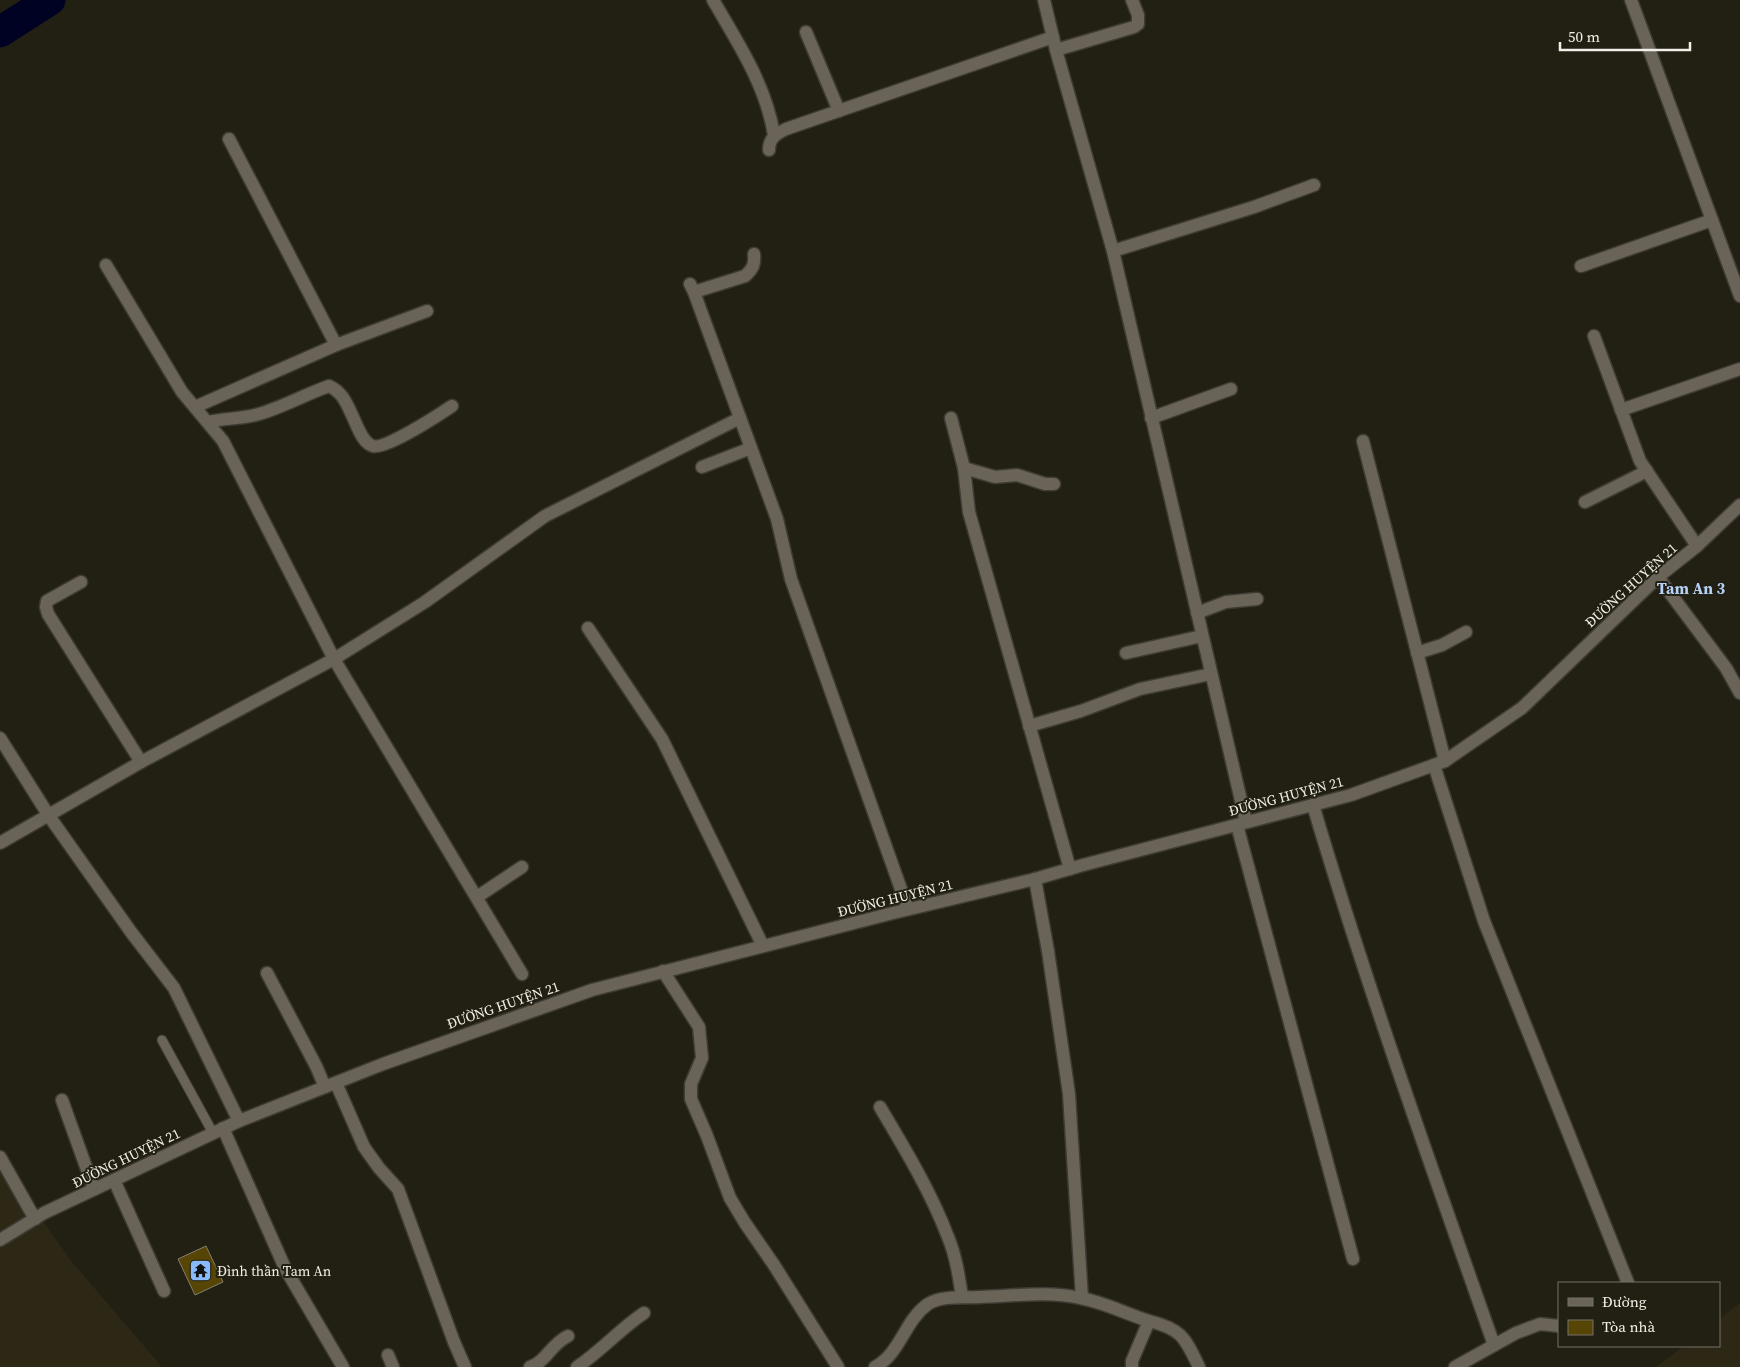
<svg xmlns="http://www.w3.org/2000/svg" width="1740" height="1367" font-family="'Source Serif 4',serif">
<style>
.built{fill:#2d2715}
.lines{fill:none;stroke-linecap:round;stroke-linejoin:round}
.river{stroke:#000223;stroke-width:31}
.building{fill:#564504;stroke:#847f71}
.service-casing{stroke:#3e3b34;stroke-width:11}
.minor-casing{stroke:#3e3b34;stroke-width:15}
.tertiary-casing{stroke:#3e3b34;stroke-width:15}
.service{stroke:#696457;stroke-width:9}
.minor{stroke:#696457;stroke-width:12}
.tertiary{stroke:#696457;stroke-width:12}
.labels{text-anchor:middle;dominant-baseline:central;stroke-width:4;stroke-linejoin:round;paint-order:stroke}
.street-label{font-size:14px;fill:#f1efe7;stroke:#221f13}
.poi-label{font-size:14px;fill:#f1efe7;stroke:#221f13;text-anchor:start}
.quarter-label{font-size:16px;font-weight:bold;fill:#b5d1f6;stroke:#221f13}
</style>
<rect width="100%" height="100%" fill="#221f13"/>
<g class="built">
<polygon points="0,1160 72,1262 162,1367 0,1367"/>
<polygon points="1740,1303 1740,1367 1656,1367 1684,1346 1719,1346 1719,1319"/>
</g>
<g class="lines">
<polyline class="river" points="0,32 50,0"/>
</g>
<polygon class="building" points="206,1246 223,1282 195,1295 178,1259"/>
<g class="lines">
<defs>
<polyline id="service" points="162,1040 213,1133"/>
<g id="minor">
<path d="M713,0C738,43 766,85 774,135"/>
<polyline points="1044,0 1056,50 1113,251 1246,822"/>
<polyline points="1631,0 1740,296"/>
<polyline points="806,32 839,111"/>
<polyline points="1056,50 1134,27 1138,24 1138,15 1132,0"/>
<polyline points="229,139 336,345"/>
<path d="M769,150C769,138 776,134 786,129L1053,37"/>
<polyline points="1113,251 1254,207 1314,185"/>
<polyline points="106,265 182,392 223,441 334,659 522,974"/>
<polyline points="1581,266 1712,220"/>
<polyline points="690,284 694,292 777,519 791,579 908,909"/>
<path d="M694,292L745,276C753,269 755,264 754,254"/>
<polyline points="1594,336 1640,461 1697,546"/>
<polyline points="195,407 336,345 427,311"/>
<polyline points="1621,410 1740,369"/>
<polyline points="951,418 964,468 969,512 1070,869"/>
<polyline points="1151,418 1231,389"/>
<path d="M208,422C225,418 242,419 259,414C283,407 306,394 329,386C342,392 346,402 352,415C357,425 362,443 373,446C385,450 440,414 452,406"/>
<polyline points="1363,441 1445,761"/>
<polyline points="702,467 751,448"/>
<polyline points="964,468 995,477 1017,475 1045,484 1054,484"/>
<polyline points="1585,502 1647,471"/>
<polyline points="1658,577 1726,668 1740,693"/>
<polyline points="81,582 47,601 46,607 48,614 141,762"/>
<polyline points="1197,613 1226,602 1257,599"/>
<polyline points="588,628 662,739 763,946"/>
<polyline points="1126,653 1202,636"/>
<polyline points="1417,653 1442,645 1466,632"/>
<polyline points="1029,726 1081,711 1140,689 1211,674"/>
<polyline points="0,738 49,816 131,932 174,988 239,1121"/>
<polyline points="1434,765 1484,921 1628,1283"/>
<path d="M1313,805C1367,987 1431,1166 1494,1345"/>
<polyline points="1237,825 1353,1259"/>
<polyline points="0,843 141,762 334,659 425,602 545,516 740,418"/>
<polyline points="1035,879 1048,951 1069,1094 1082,1298"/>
<polyline points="477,897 522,867"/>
<polyline points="663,971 699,1027 702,1058 691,1084 691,1099 707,1136 730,1198 745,1223 774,1265 838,1367"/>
<polyline points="267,973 316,1066 325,1087"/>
<polyline points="336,1083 364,1147 379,1168 398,1189 454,1342 465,1367"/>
<polyline points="62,1100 94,1189"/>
<path d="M880,1107C905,1149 931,1192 948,1237C956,1256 959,1277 962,1297"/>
<polyline points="223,1128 285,1268 343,1367"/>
<polyline points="0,1157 35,1219"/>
<polyline points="114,1180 164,1291"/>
<path d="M1149,1321C1182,1329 1185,1338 1199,1367"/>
<polyline points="388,1355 393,1367"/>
<path d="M530,1367C547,1361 550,1345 568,1336"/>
<path d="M577,1367C601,1351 620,1329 644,1313"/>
<path d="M875,1367C901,1353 904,1321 928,1304C942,1295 965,1298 980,1297C1013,1296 1047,1291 1080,1298C1104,1302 1126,1314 1149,1321L1132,1361V1367"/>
<polyline points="1455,1367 1516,1333 1540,1324 1559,1326"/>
</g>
<polyline id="tertiary" points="0,1240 44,1213 239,1121 383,1064 592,990 893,913 1035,879 1083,865 1351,795 1445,761 1522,708 1658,577 1697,546 1740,505"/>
</defs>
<use href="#service" class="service-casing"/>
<use href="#minor" class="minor-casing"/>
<use href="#tertiary" class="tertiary-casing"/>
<use href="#service" class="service"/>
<use href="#minor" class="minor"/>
<use href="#tertiary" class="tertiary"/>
</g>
<defs>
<symbol id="temple-square" viewBox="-11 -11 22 22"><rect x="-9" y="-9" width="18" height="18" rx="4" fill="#89bafc" stroke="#221f13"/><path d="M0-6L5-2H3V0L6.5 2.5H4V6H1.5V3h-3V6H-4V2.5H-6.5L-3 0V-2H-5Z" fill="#111"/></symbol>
</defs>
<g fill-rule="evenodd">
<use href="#temple-square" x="188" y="1258" width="25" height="25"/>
</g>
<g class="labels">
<g class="street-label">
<text transform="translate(1631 585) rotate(-42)">ĐƯỜNG HUYỆN 21</text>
<text transform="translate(1286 796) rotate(-15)">ĐƯỜNG HUYỆN 21</text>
<text transform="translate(895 898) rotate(-14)">ĐƯỜNG HUYỆN 21</text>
<text transform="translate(503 1005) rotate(-19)">ĐƯỜNG HUYỆN 21</text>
<text transform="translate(126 1158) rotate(-26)">ĐƯỜNG HUYỆN 21</text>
</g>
<g class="poi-label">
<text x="217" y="1271">Đình thần Tam An</text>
</g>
<g class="quarter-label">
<text x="1691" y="588">Tam An 3</text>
</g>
</g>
<rect x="1558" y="1282" width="162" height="65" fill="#221f13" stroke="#757268"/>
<rect x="1568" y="1298" width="25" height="8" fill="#696457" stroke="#757268"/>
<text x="1602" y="1307" font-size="15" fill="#f1efe7">Đường</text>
<rect x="1568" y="1320" width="25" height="15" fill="#564504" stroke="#757268"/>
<text x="1602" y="1332" font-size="15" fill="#f1efe7">Tòa nhà</text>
<path d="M1560 42v8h130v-8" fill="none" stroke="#f1efe7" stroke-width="2.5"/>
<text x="1568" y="42" font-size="15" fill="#f1efe7" stroke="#221f13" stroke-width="4" paint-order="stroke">50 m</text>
</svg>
